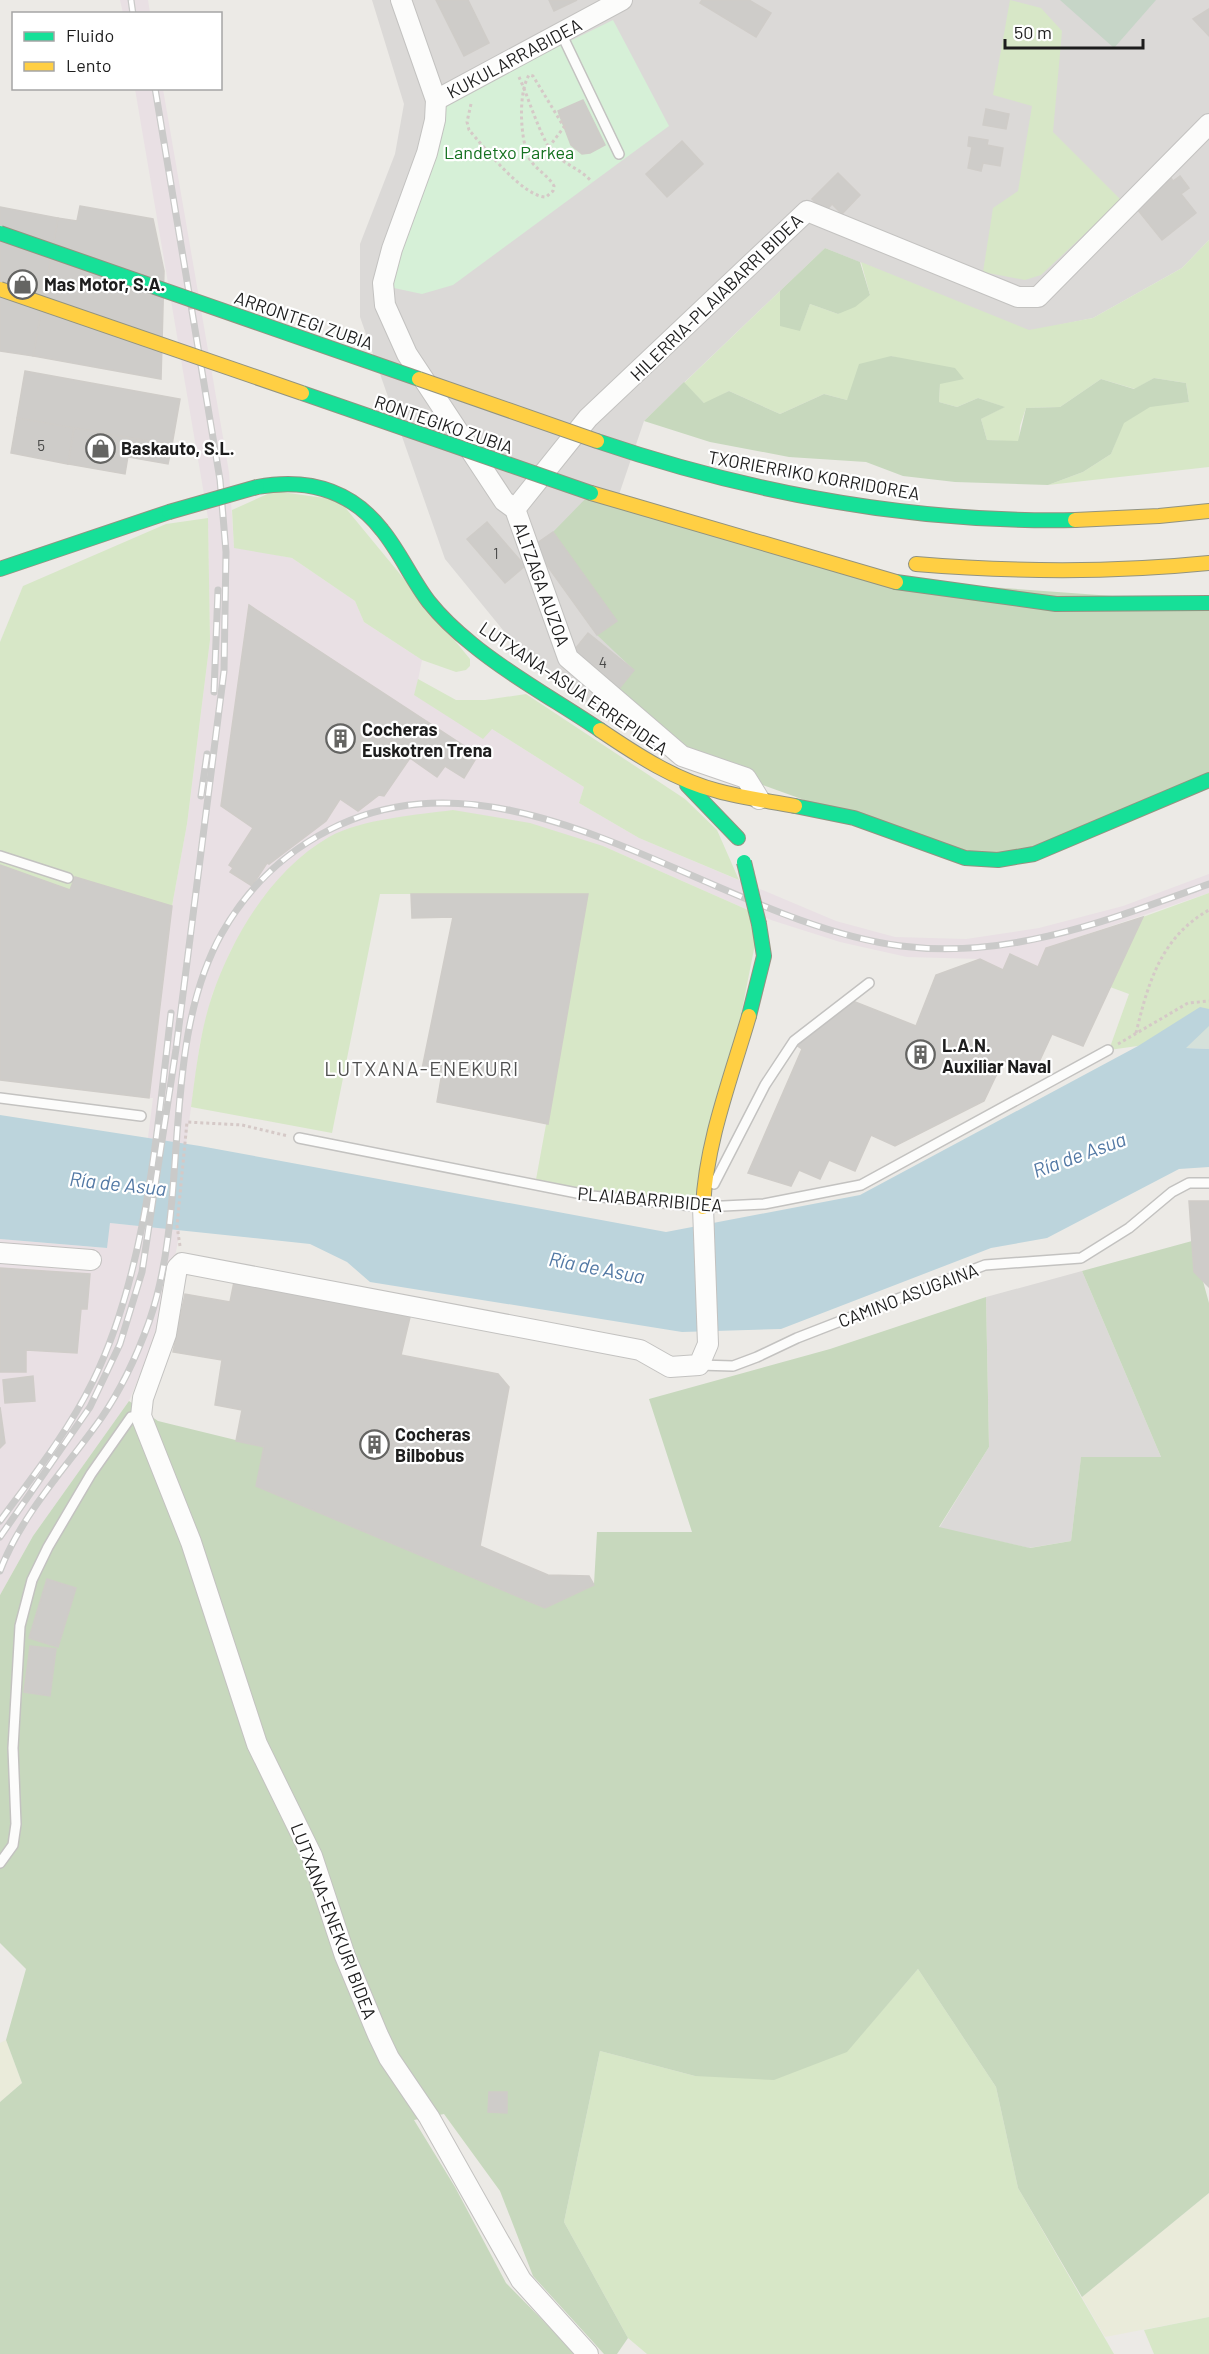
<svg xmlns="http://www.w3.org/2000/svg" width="1209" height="2354" font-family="Barlow,sans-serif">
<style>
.residential{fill:#dbd9d7}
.industrial{fill:#e9e0e4}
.farmland{fill:#eaebda}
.grass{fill:#d7e7c7}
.forest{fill:#c7d8bd}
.wetland{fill:#d5e1da}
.cemetery{fill:#c6d5c7}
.park{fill:#d6f0d7}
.water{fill:#bcd4dc}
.building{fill:#ceccc9;stroke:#cfccc8;stroke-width:1.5}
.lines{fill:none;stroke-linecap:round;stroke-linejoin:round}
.lane-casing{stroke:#c3c2c0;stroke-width:12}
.street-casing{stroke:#c3c2c0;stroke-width:22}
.fast-casing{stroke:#929380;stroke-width:16}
.slow-casing{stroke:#929380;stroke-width:16}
.path{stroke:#d5c9c7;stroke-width:3;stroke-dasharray:3 3;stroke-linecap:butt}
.lane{stroke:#fcfcfb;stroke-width:9}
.street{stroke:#fcfcfb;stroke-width:20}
.fast{stroke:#16e098;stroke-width:14}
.slow{stroke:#ffcf43;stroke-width:14}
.rail-casing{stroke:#cacac9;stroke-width:7}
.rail{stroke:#fff;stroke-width:4.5;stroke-dasharray:14;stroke-linecap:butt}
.fast-bridge-casing{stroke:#929380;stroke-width:16;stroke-linecap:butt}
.slow-bridge-casing{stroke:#929380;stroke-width:16;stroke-linecap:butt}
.fast-bridge{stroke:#16e098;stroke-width:14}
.slow-bridge{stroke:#ffcf43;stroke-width:14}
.labels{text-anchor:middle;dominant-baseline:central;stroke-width:4.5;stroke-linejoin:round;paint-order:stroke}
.number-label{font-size:15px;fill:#494948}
.street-label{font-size:18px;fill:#1d1d1d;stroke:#fff}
.park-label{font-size:18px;fill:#157220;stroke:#fff}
.poi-label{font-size:18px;font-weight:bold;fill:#1d1d1d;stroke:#fff;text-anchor:start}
.neighbourhood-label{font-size:20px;letter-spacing:1.5px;fill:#505050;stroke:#fff}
.water-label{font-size:20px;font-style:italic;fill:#5278a4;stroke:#fff}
</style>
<rect width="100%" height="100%" fill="#eceae6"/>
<g class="residential">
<polygon points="372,0 1209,0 1209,240 1182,268 1093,318 1029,331 825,248 644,421 609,524 702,635 619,730 507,635 445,559 360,317 360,244 395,154 404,104"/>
<polygon points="1082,1271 1161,1457 1081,1458 1071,1541 1029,1548 939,1528 989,1447 986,1297"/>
</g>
<g class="industrial">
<polygon points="120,0 148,0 150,13 123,13"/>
<polygon points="135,89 163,89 229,472 234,547 292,558 355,601 364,622 422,660 415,695 492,729 584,787 579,803 639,838 836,921 895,937 966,939 1039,928 1123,906 1209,874 1209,893 1046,948 1038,967 1010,954 1003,970 980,959 907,957 840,942 771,920 603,846 264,896 231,950 212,995 200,1043 186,1144 148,1138 153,1098 149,1098 172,906 187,824 210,640 208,518"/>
<polygon points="110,1223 180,1230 170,1284 148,1355 129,1401 33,1536 0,1595 0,1239 106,1248"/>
</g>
<g class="farmland">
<polygon points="6,2040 22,2083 0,2102 0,2043"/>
<polygon points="1209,2193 1209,2317 1105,2337 1082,2297"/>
</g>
<g class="grass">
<polygon points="1010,0 1041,8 1062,31 1053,132 1121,200 1041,275 1025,280 983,272 993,208 1018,191 1032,106 993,95"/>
<polygon points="1209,240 1209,467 1048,485 1083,472 1111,454 1123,423 1150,406 1189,402 1186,383 1154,378 1135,389 1101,379 1060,407 1026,408 1020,426 1019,442 987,440 981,419 1004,407 978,398 957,407 939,402 940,384 914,362 891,356 847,400 824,394 780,414 729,391 705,404 684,383 780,291 780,325 800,330 810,304 838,314 870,295 861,262 1029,330 1093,318 1182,268"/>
<polygon points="274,491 339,500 470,659 470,666 466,670 456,672 422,660 364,622 355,601 292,558 234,548 232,510"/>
<polygon points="208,518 210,640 187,824 172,906 70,890 0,865 0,642 23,586 166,524"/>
<polygon points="418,679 456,700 485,700 526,694 685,799 717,830 739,880 639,838 579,803 584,787 492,729 483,739 414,695"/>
<path d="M453,810L530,823L603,846L748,910L759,924L703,1207L535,1185L588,894H380L332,1133L191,1107C196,1070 200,1032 212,996C233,935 272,870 329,837C361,819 416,815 453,810Z"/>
<polygon points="1209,893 1209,1036 1109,1050 1129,994 1110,987 1143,917"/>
<polygon points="918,1969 996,2087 1018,2188 1114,2354 647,2354 628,2338 564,2222 600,2051 695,2076 847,2051"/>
<polygon points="1209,2317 1209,2354 1154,2354 1144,2330"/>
</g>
<g class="forest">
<polygon points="825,248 860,262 870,295 855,307 838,314 810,304 800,331 780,326 780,291"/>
<polygon points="891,356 955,368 964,379 940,384 939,402 957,407 978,398 1005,407 981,419 987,440 1018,441 1026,408 1060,407 1101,379 1134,389 1154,378 1186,383 1189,402 1150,407 1124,423 1111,454 1083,472 1048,485 955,482 903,476 866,462 789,457 710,442 644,421 684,382 704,403 729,391 780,414 824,394 847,400 859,364"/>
<polygon points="591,493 880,579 1209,603 1209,780 998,860 854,818 682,756 618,690 634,670 597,635 617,621 553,532"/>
<polygon points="1192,1241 1209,1303 1209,2193 1082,2297 1018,2188 996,2087 918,1969 847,2052 774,2080 695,2076 600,2051 564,2222 628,2338 617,2354 604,2354 533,2276 500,2191 444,2114 414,2120 455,2187 506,2283 576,2354 0,2354 0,2102 22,2083 6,2040 26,1969 0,1943 0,1595 33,1536 129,1401 158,1421 264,1447 256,1486 545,1608 594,1584 597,1532 692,1532 649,1399 830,1349 986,1297 989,1447 939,1527 1030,1548 1071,1541 1081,1457 1161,1457 1082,1271"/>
</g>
<polygon class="wetland" points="1209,1026 1209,1049 1185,1048"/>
<polygon class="cemetery" points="1060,0 1156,0 1114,48"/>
<polygon class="park" points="613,20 669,126 453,285 422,294 394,288 393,271 445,107 454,98"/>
<polygon class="water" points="1200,1007 1209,1009 1209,1026 1186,1048 1209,1049 1209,1167 1179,1169 1047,1238 991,1248 781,1329 682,1332 370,1282 347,1262 310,1244 110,1223 107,1248 0,1239 0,1115 200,1146 666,1232 860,1195 1138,1046"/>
<g class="building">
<polygon points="436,0 468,0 489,43 464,56"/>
<polygon points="549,0 577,0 554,11"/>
<polygon points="702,0 749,0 771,13 756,37 700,3"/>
<polygon points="1209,9 1209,36 1193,19"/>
<polygon points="583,100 605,145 590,153 582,154 571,145 558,111"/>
<polygon points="986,109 1009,114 1006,129 983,125"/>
<polygon points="969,137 988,140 987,145 1003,148 1000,166 983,163 981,171 968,168 972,147 968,146"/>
<polygon points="682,141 703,164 667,197 646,174"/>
<polygon points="838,173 860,195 842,214 832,204 825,212 812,199"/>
<polygon points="1180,176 1189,188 1181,194 1196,213 1162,240 1137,209 1145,203 1143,200 1171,178 1173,181"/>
<polygon points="80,206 153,219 164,271 161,379 33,356 58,218 77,221"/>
<polygon points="0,207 58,218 33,356 0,351"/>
<polygon points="25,371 180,399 172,445 17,418"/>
<polygon points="17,418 74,428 68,464 11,453"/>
<polygon points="74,428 131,438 125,474 68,464"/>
<polygon points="131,438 172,445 168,464 128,457"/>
<polygon points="487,522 525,566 505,583 467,539"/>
<polygon points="553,532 617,621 597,635 533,546"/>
<polygon points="249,605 478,755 464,778 445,766 437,777 410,758 384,796 379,795 358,811 340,799 326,821 269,864 267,863 252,886 230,872 233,868 229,865 253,828 221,806"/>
<polygon points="588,633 634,670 618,690 572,653"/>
<polygon points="0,865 70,890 75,877 172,906 149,1098 0,1080"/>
<polygon points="411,894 588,894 548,1124 437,1102 442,1073 422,1069 453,917 412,918"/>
<polygon points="1143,917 1083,1046 1052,1034 1033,1075 1003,1061 984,1101 895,1146 871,1135 855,1171 829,1160 820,1179 799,1170 791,1186 748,1173 802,1049 796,1045 853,1001 916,1026 936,975 980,959 1003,970 1010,954 1038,967 1046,948"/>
<polygon points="1189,1201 1209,1201 1209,1287 1194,1272"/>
<polygon points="0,1268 90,1274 87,1309 81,1309 77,1353 26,1350 26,1372 0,1372"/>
<polygon points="234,1282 410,1317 401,1355 498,1374 509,1387 480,1546 548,1575 589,1576 594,1585 545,1608 256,1486 264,1447 236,1441 242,1410 215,1405 222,1360 173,1352 185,1294 230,1302"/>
<polygon points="33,1376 35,1401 5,1403 3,1380"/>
<polygon points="0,1407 5,1443 0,1448"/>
<polygon points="47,1579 76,1588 58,1647 29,1638"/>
<polygon points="30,1646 56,1649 50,1696 24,1692"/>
<polygon points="489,2092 507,2092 507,2113 488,2112"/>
</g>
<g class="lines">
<defs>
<g id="lane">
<polyline points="561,33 619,154"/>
<polyline points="0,856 68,878"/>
<polyline points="0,1098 141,1116"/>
<polyline points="299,1138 592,1196 703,1207 764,1204 861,1185 1108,1050"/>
<polyline points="714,1184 765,1085 794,1041 869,983"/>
<polyline points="699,1365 733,1366 757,1357 797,1338 985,1265 1081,1258 1129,1228 1172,1192 1189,1183 1209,1183"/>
<polyline points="0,1863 13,1845 16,1824 13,1748 20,1626 32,1580 48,1547 91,1474 131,1417 141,1416"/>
</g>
<g id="street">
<polyline points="401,0 436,100 622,0"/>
<polyline points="436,100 435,120 427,153 392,249 383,283 385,305 407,354 504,501 515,509 568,658 682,756 746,778 759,799"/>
<polyline points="515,509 588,418 807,211 1018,297 1038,297 1209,124"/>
<polyline points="0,1253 91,1260"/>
<polyline points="588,2354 521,2280 429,2117 389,2058 378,2035 345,1956 312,1856 257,1744 191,1542 141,1416 143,1398 166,1334 177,1268 182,1263 640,1350 670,1367 699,1365 708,1344 703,1207"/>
</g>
<g id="fast">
<path d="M597,441C750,493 912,523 1075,520"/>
<path d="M257,487C307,478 350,489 382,530C400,552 412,580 429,602C441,617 457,632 472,644C508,674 560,703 600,730"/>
<polyline points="0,569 169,512"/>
<polyline points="896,582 1056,604 1209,603"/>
<polyline points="687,785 738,838"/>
<polyline points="795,806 854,818 965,858 998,860 1034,854 1209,780"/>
<polyline points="749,1016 764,956 759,924"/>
</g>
<g id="slow">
<polyline points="591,493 896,582"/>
<polyline points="1075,520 1159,516 1209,511"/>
<path d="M916,564C1014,572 1111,573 1209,563"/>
<path d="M600,730C637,755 675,780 718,791C743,798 769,801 795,806"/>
<path d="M703,1207C706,1142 731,1078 749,1016"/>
</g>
</defs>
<use href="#lane" class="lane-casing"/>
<use href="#street" class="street-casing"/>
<use href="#fast" class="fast-casing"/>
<use href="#slow" class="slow-casing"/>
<g class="path">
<path d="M519,77C528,96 540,136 551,150C562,164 580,168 592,182"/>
<path d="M471,104L467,122L469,130C485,148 523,197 546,197L553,191L554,186C548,175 535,169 529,158C520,138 518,93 529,75L533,76L564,127L549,147"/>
<path d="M1136,1033C1148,983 1161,937 1209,910"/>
<polyline points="1118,1044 1188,1003 1209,1001"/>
<polyline points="180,1246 177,1226 187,1122 242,1125 288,1136"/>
</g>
<use href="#lane" class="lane"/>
<use href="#street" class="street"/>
<use href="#fast" class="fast"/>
<use href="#slow" class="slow"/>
<defs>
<g id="rail">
<polyline points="131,0 133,14"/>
<polyline points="214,692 218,590"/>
<polyline points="201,796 207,754"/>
<path d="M0,1521C33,1476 68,1432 93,1381C146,1273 157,1132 171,1013"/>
<polyline points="0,1537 90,1407 120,1344 142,1272 176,1049 224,671 226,552 220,480 155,88"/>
<path d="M0,1571C22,1513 67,1467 102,1417C122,1388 137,1355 149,1322C191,1202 159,1045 222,933C247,889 284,853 329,830C515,734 717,923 901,946C1009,960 1109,920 1209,884"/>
</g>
</defs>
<use href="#rail" class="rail-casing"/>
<use href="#rail" class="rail"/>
<defs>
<g id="fast-bridge">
<polyline points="0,233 419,379"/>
<polyline points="302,393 591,493"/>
<polyline points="169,512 257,487"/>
<polyline points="744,862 759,924"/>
</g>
<g id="slow-bridge">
<polyline points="0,289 302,393"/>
<polyline points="419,379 597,441"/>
</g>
</defs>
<use href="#fast-bridge" class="fast-bridge-casing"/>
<use href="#slow-bridge" class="slow-bridge-casing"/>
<use href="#fast-bridge" class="fast-bridge"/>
<use href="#slow-bridge" class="slow-bridge"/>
</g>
<defs>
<symbol id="shop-ring" viewBox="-11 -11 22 22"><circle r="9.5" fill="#fff" stroke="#656563" stroke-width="1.5"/><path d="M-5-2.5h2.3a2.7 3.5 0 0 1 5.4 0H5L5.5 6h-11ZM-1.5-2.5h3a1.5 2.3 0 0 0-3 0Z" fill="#656563"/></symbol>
<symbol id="building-ring" viewBox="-11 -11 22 22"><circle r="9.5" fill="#fff" stroke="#656563" stroke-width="1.5"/><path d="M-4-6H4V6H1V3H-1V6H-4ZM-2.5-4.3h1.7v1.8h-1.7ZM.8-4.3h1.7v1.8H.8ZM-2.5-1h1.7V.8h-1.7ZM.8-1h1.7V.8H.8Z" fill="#656563"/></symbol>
</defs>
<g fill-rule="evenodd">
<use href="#shop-ring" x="6" y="268" width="33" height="33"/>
<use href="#shop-ring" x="84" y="432" width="33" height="33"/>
<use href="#building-ring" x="324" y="722" width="33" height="33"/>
<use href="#building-ring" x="904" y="1038" width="33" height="33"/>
<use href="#building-ring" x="358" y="1428" width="33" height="33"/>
</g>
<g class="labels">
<g class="number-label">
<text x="41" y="445">5</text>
<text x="496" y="553">1</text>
<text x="603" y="662">4</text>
</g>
<g class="street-label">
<text transform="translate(514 58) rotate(-28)">KUKULARRABIDEA</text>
<text transform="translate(716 297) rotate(-44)">HILERRIA-PLAIABARRI BIDEA</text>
<text transform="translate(304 320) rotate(19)">ARRONTEGI ZUBIA</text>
<text transform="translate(444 424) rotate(19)">RONTEGIKO ZUBIA</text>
<text transform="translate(814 475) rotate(10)">TXORIERRIKO KORRIDOREA</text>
<text transform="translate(542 584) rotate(70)">ALTZAGA AUZOA</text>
<text transform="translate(574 688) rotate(34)">LUTXANA-ASUA ERREPIDEA</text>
<text transform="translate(650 1199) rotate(5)">PLAIABARRIBIDEA</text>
<text transform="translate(908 1295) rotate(-21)">CAMINO ASUGAINA</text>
<text transform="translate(334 1921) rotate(69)">LUTXANA-ENEKURI BIDEA</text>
</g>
<g class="park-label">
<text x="509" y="152">Landetxo Parkea</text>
</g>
<g class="poi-label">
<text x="44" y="284">Mas Motor, S.A.</text>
<text x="121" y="448">Baskauto, S.L.</text>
<text x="362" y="729">Cocheras<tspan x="362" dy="21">Euskotren Trena</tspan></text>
<text x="942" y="1045">L.A.N.<tspan x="942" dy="21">Auxiliar Naval</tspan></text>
<text x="395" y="1434">Cocheras<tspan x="395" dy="21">Bilbobus</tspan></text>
</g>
<g class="neighbourhood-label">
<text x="422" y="1068">LUTXANA-ENEKURI</text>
</g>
<g class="water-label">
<text transform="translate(1079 1154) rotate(-20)">Ría de Asua</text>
<text transform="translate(118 1183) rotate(6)">Ría de Asua</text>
<text transform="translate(597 1267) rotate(11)">Ría de Asua</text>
</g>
</g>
<rect x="12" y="12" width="210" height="78" fill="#ffffff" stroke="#a5a5a5" stroke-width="1.5"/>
<rect x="24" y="32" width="30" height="9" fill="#16e098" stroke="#a5a5a5" stroke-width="1.5"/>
<text x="66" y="42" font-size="18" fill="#1d1d1d">Fluido</text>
<rect x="24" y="62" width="30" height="9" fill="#ffcf43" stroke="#a5a5a5" stroke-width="1.5"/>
<text x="66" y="72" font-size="18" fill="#1d1d1d">Lento</text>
<path d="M1005 39v9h138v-9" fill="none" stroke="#1d1d1d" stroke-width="3"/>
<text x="1014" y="39" font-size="18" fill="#1d1d1d" stroke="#ffffff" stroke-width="4.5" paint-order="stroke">50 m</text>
</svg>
